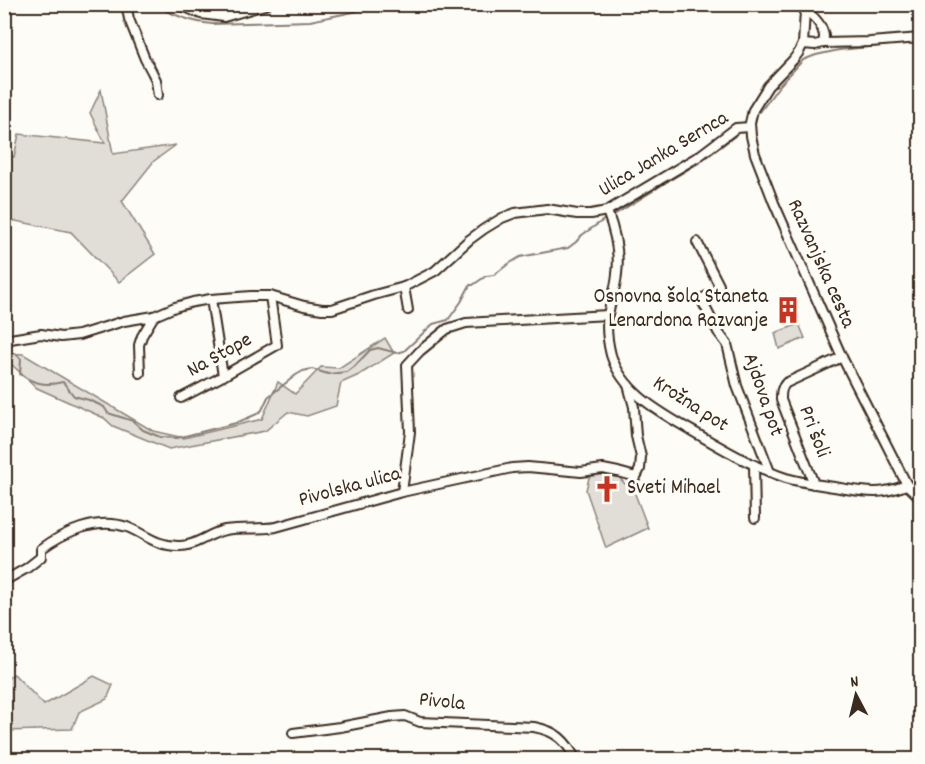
<svg xmlns="http://www.w3.org/2000/svg" width="925" height="764" font-family="Dekko,sans-serif">
<style>
.green{fill:#e1ded7;stroke:#8e847a;stroke-width:1.5}
.lines{fill:none;stroke-linecap:round;stroke-linejoin:round}
.stream{stroke:#887d74;stroke-width:2}
.minor-casing{stroke:#3b2a1e;stroke-width:12}
.minor{stroke:#fdfcf7;stroke-width:8}
.labels{text-anchor:middle;dominant-baseline:central;stroke-width:6;stroke-linejoin:round;paint-order:stroke}
.street-label{font-size:21px;fill:#3b2a1e;stroke:#fdfcf7}
.poi-label{font-size:21px;fill:#3b2a1e;stroke:#fdfcf7;text-anchor:end}
</style>
<rect width="100%" height="100%" fill="#fdfcf7"/>
<filter id="ink" filterUnits="userSpaceOnUse"><feTurbulence type="fractalNoise" baseFrequency=".0167" numOctaves="2"/><feDisplacementMap in="SourceGraphic" scale="12" xChannelSelector="R" yChannelSelector="G"/><feConvolveMatrix kernelMatrix="1 2 1 2 8 2 1 2 1" color-interpolation-filters="sRGB"/></filter>
<g filter="url(#ink)">
<g class="green">
<polygon points="101,90 113,154 176,145 154,161 122,201 155,254 119,282 71,232 5,219 5,154 14,157 19,134 105,143 90,113"/>
<polygon points="799,324 805,338 779,349 775,333"/>
<polygon points="385,338 394,353 359,375 341,383 336,406 307,416 288,412 265,431 169,449 113,426 104,418 37,388 12,365 5,365 5,353 23,354 153,431 184,438 262,419 278,382 295,394 321,367 339,368"/>
<polygon points="612,473 617,475 625,484 632,486 648,528 606,548 586,490 589,478 594,474"/>
<polygon points="14,674 44,705 94,676 113,685 107,699 79,712 72,729 5,731 5,680"/>
</g>
<g class="lines">
<g class="stream">
<path d="M152,4C172,14 190,22 212,24L310,21L353,12L383,4"/>
<polyline points="760,112 779,86 803,60 816,55 839,50 920,42"/>
<polyline points="707,157 735,136"/>
<polyline points="672,179 702,161"/>
<polyline points="656,189 668,181"/>
<polyline points="614,215 653,191"/>
<path d="M4,354L15,353L21,359L20,374C34,384 46,386 63,382L74,396L89,400L104,407L108,413L133,421L143,430L160,437L177,438L236,423L257,414L262,410L268,397L296,375L303,371L312,369L328,374L347,372L354,367L370,350L378,348L397,353L404,351L433,324L448,320L461,302L470,285H473L486,276L494,275L507,265L520,257L568,248L576,242L582,235L605,219"/>
</g>
<defs>
<g id="minor">
<polyline points="126,4 129,19 145,59 152,72 156,80 158,95"/>
<polyline points="178,4 201,14 224,17 268,4"/>
<polyline points="803,4 805,11 803,44 799,52 793,60 768,86 753,110 750,123 751,136 755,154 774,203 842,357 907,485 920,497"/>
<polyline points="823,43 870,42 920,38"/>
<path d="M803,44L815,45L823,43C824,39 825,36 823,32C821,24 812,14 805,11"/>
<path d="M607,211C615,232 620,252 617,274C616,288 611,301 608,314C606,326 608,343 611,355C623,393 660,412 692,431C722,448 753,467 786,478C803,483 822,485 840,488C852,490 873,494 885,491C893,490 900,487 907,485"/>
<polyline points="697,242 719,285 718,290 701,299 718,332 727,344 737,386 770,472"/>
<polyline points="404,287 408,310"/>
<polyline points="211,299 223,376"/>
<polyline points="4,340 41,334 61,337 79,335 124,321 154,316 175,307 193,302 211,299 251,296 270,296 304,306 322,309 332,309 374,295 404,287 435,271 469,240 484,229 502,218 515,213 547,209 577,214 591,214 607,211 699,156 736,128 750,127"/>
<polyline points="140,373 139,345 142,336 154,316"/>
<polyline points="181,398 223,376 277,345 270,296"/>
<polyline points="754,465 755,518"/>
<path d="M814,484L781,400C781,393 781,388 786,383L842,357"/>
<polyline points="402,492 410,432 407,365 420,351 447,329 466,323 608,315"/>
<path d="M4,581L27,568L41,557V549C64,532 97,517 127,527C145,534 156,546 178,546C195,547 209,533 225,530C242,527 259,530 276,527L402,492L512,468L528,467L581,472L603,469L618,472L636,477L640,469L641,457L636,436L634,407L628,385"/>
<path d="M293,733L340,727L392,717L405,716L420,722L534,727C556,731 566,740 576,760"/>
</g>
</defs>
<use href="#minor" class="minor-casing"/>
<use href="#minor" class="minor"/>
</g>
</g>
<defs>
<symbol id="building-bare" viewBox="-9 -9 18 18"><path d="M-4-6H4V6H1V3H-1V6H-4ZM-2.5-4.3h1.7v1.8h-1.7ZM.8-4.3h1.7v1.8H.8ZM-2.5-1h1.7V.8h-1.7ZM.8-1h1.7V.8H.8Z" fill="#c8321e" stroke="#fdfcf7" stroke-width="2.5" paint-order="stroke"/></symbol>
<symbol id="church-bare" viewBox="-9 -9 18 18"><path d="M-1.2-6h2.4v3.5h3.3v2.4h-3.3V6h-2.4V-.1h-3.3v-2.4h3.3Z" fill="#c8321e" stroke="#fdfcf7" stroke-width="2.5" paint-order="stroke"/></symbol>
</defs>
<g fill-rule="evenodd">
<use href="#building-bare" x="769" y="291" width="38" height="38"/>
<use href="#church-bare" x="588" y="470" width="38" height="38"/>
</g>
<g class="labels">
<g class="street-label">
<text transform="translate(664 155) rotate(-31)">Ulica Janka Sernca</text>
<text transform="translate(820 264) rotate(66)">Razvanjska cesta</text>
<text transform="translate(220 356) rotate(-29)">Na Stope</text>
<text transform="translate(762 395) rotate(71)">Ajdova pot</text>
<text transform="translate(690 405) rotate(33)">Krožna pot</text>
<text transform="translate(813 432) rotate(69)">Pri šoli</text>
<text transform="translate(350 488) rotate(-15)">Pivolska ulica</text>
<text transform="translate(442 703) rotate(6)">Pivola</text>
</g>
<g class="poi-label">
<text x="768" y="298">Osnovna šola Staneta<tspan x="768" dy="24">Lenardona Razvanje</tspan></text>
<text x="627" y="489" text-anchor="start">Sveti Mihael</text>
</g>
</g>
<rect width="925" height="764" fill="none" stroke="#fdfcf7" stroke-width="24"/>
<rect x="12" y="12" width="901" height="740" fill="none" stroke="#3b2a1e" stroke-width="2" filter="url(#ink)"/>
<g transform="translate(856 695) rotate(353)" stroke="#fdfcf7" stroke-width="4.5" paint-order="stroke">
<path d="M0-4.5L10 22L0 15L-10 22Z" fill="#3b2a1e"/>
<text y="-9" font-size="16" font-weight="bold" text-anchor="middle" fill="#3b2a1e">N</text>
</g>
</svg>
